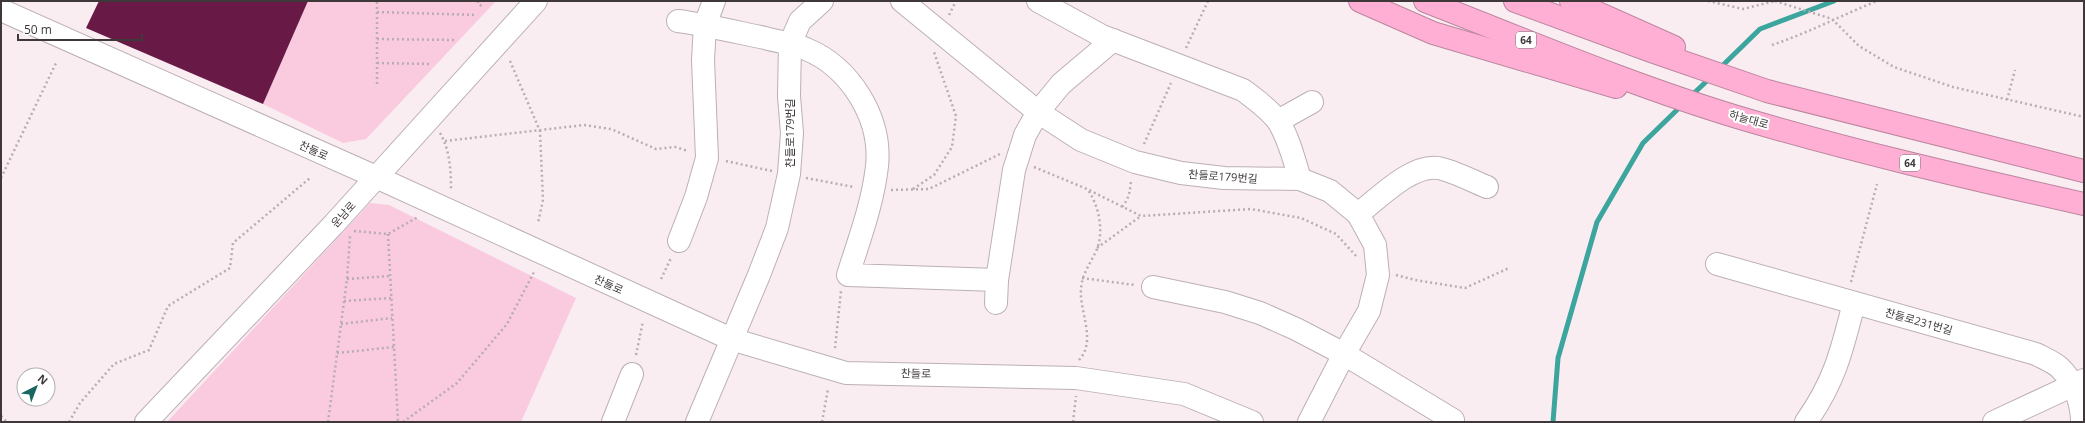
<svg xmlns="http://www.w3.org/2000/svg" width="2085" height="423" font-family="'Open Sans','Noto Sans KR',sans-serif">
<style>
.green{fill:#facadf}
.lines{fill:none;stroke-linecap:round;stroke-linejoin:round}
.stream{stroke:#3ca59d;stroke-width:5}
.building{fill:#681945}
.minor-casing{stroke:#bcb0b5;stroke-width:24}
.highway-casing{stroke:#bb859e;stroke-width:24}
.path{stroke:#b8adb1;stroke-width:2.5;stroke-dasharray:2 3;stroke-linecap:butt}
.minor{stroke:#fff;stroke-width:22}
.highway{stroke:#ffafd4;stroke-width:22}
.labels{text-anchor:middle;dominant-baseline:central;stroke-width:4;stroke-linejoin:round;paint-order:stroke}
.shield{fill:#fff;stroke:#787476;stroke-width:1}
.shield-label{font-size:10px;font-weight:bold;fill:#3e383b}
.street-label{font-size:11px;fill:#3e383b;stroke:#fff}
</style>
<rect width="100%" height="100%" fill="#faedf2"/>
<g class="green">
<polygon points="308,1 496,1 366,139 343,143 263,104"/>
<polygon points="370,203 389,205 576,298 521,422 167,422"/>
</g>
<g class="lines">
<g class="stream">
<polyline points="1720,68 1760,29 1834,1"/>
<polyline points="1691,96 1710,78"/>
<polyline points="1553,422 1558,358 1597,222 1643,143 1681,106"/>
</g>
</g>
<polygon class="building" points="99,1 308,1 263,104 86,28"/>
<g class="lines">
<defs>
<g id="minor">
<polyline points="902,1 1038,112 1081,140 1135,162 1181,173 1224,178 1300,179 1330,191 1358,214 1375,245 1378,275 1369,311 1344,354 1309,422"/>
<path d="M1038,1L1102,36L1243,90C1255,99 1269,109 1278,121C1289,138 1294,160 1300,179"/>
<polyline points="1,10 376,177 731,339 846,373 1076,378 1184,394 1252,422"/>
<path d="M678,21C707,25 736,32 765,38C778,42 793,43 806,49C850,67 882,118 877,166C873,203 859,240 848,275L997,280L1014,170L1025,135L1038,112L1061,84L1113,40"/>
<polyline points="1278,121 1312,102"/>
<path d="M1358,214C1378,199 1411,164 1438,168C1454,171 1472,181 1487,187"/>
<polyline points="679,241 696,197 707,158 703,60 705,25 714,1"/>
<path d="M1717,264L2036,354C2043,358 2054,362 2060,368C2074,382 2082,402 2082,422"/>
<polyline points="1153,287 1225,302 1260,313 1296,329 1344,354 1453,420"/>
<polyline points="996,303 997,280"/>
<polyline points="146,422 334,224 536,1"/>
<polyline points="613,422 632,374"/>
<polyline points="697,422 759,275 777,228 789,174 792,133 789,96 790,44 800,21 822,1"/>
<path d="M1806,422C1835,381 1842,350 1854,303"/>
<polyline points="1994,422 2084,380"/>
</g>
<g id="highway">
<polyline points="1360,1 1433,33 1616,87"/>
<path d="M1425,1C1528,41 1631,85 1737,117C1851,151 1968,178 2084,204"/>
<polyline points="1515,1 1651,51 1767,91 2084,171"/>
<polyline points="1571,1 1674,47"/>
</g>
</defs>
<use href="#minor" class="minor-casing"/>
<use href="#highway" class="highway-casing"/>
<g class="path">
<polyline points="478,1 478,4 484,7"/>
<polyline points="1708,1 1743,9 1775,1"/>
<polyline points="1775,1 1832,19 1859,46 1894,67 1953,87 2084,117"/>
<polyline points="377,12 477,15"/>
<polyline points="949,15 956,1"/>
<polyline points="377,39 454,40"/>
<path d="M1772,45C1808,33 1842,15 1877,1"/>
<polyline points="1186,48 1208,1"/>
<polyline points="510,61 540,131 543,200 538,223"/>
<polyline points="377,63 432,64"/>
<polyline points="377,84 377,1"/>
<polyline points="2007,100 2015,70"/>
<path d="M440,133C450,150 451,171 451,190"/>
<polyline points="445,141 584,125 611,129 656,149 675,147 688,151"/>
<polyline points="1144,144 1171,83"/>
<polyline points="726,161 772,171"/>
<polyline points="1034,167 1087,189 1141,216 1251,209 1301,218 1336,234 1357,257"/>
<polyline points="1,178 56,63"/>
<polyline points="806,178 854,187"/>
<polyline points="913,189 934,175 952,147 956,116 934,52"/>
<polyline points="891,190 929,189 1000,154"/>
<path d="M1122,207C1129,199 1130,191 1131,181"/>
<polyline points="354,231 388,234 418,217"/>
<polyline points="388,234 398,422"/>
<polyline points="1097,248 1141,216"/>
<polyline points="1396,275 1415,280 1465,288 1509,268"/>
<polyline points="1082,278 1135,285"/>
<polyline points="347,279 390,276"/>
<polyline points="661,279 671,258"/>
<polyline points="1851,282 1877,184"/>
<polyline points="344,301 391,298"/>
<polyline points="341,324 392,318"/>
<polyline points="835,348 841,291"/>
<polyline points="337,353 394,347"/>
<polyline points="636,355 643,321"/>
<path d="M1079,360C1097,341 1079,311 1081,289C1082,273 1091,263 1097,249C1104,231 1099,206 1088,190"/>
<polyline points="1,416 7,422"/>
<polyline points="69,422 80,403 114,364 149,350 168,306 230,268 233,243 310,178"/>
<polyline points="328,422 347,279 350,236"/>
<polyline points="403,422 457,383 507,324 534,272"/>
<polyline points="822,422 828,389"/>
<polyline points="1073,422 1076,396"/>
</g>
<use href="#minor" class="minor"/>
<use href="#highway" class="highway"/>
</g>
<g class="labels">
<g class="shield">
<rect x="1516" y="32" width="20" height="16" rx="3"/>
<rect x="1900" y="155" width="20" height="16" rx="3"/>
</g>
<g class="shield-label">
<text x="1526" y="40">64</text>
<text x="1910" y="163">64</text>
</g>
<g class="street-label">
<text transform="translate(1749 119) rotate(16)">하늘대로</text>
<text transform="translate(789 133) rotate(-90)">찬들로179번길</text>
<text transform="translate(314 150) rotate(24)">찬들로</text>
<text transform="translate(1223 176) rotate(4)">찬들로179번길</text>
<text transform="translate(343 214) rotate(-48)">운남로</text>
<text transform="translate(609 284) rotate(24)">찬들로</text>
<text transform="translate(1919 321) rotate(16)">찬들로231번길</text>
<text transform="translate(916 373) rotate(1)">찬들로</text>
</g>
</g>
<rect width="2085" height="423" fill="none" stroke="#3e383b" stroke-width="4"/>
<g transform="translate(36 387) rotate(42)"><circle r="19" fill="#ffffff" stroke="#b2afb1"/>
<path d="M0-3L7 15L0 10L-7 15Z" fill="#1a6660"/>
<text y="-6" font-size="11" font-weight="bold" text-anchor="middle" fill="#3e383b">N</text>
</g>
<path d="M18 34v6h124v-6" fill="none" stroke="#3e383b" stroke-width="2"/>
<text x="24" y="34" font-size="12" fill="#3e383b" stroke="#ffffff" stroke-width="3" paint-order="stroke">50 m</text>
</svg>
